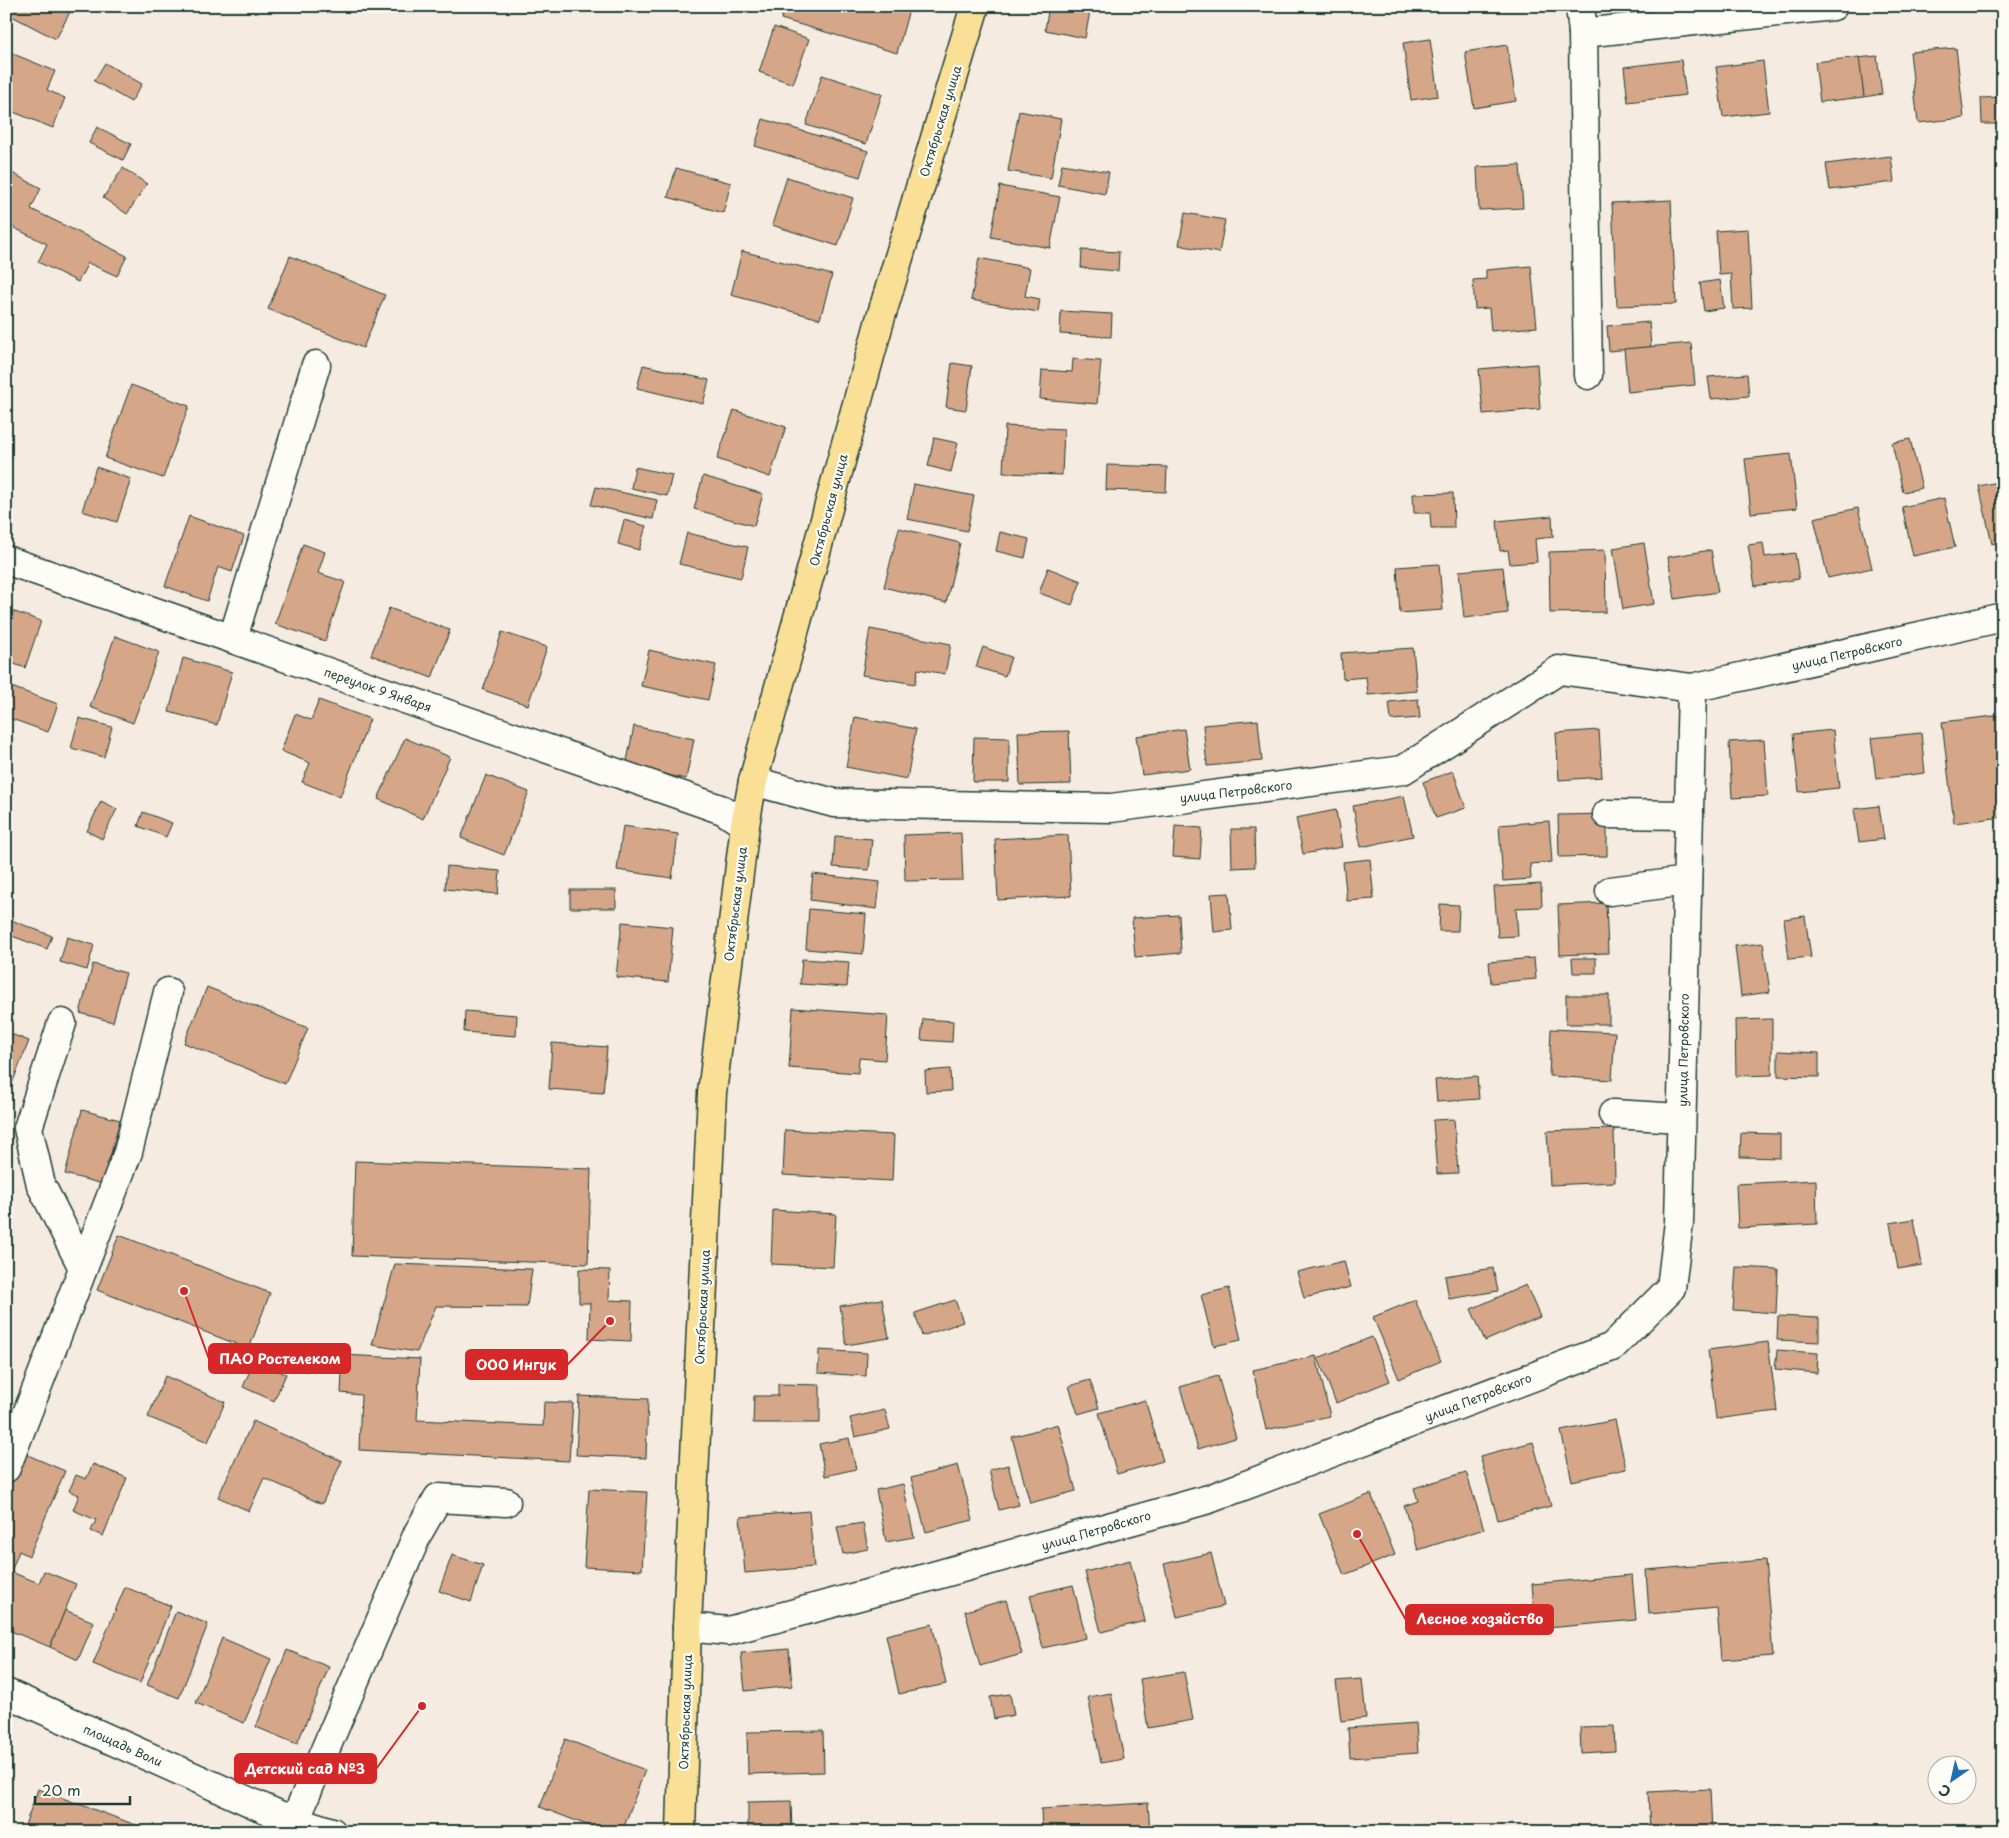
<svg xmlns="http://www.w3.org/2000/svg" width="2009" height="1838" font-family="'Playpen Sans',sans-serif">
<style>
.building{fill:#d5a687;stroke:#1f3d34}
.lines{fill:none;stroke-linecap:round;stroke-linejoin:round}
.minor-casing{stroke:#1f3d34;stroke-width:31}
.major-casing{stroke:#1f3d34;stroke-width:31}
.minor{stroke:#fdfcf7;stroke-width:28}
.major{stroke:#fadf96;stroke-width:28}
.labels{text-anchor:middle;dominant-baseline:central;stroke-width:4.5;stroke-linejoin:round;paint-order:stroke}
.street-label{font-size:12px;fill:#1f3d34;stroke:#fdfcf7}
.leader{fill:none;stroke:#d62828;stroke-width:2}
.callout-dot{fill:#d62828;stroke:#fdfcf7;stroke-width:2}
.callout{fill:#d62828;stroke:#d62828;stroke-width:2}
.callout-label{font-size:14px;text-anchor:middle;font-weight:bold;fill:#fff}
</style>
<rect width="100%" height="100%" fill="#f5ebe1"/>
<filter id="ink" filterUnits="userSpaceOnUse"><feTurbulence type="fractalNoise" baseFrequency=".02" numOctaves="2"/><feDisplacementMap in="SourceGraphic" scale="10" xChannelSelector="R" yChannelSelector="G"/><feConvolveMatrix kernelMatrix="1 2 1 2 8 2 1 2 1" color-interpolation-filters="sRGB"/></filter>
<g filter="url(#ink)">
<g class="building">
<polygon points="6,6 73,6 56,39 6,13"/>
<polygon points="785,6 822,6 843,12 845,6 910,6 897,53 781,19"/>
<polygon points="1049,6 1091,6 1085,38 1045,30"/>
<polygon points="774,27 809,39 793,84 759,72"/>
<polygon points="1430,39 1438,96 1411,100 1403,43"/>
<polygon points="1507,45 1516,101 1474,108 1465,52"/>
<polygon points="1956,48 1964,118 1918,123 1910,52"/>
<polygon points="6,51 55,71 47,90 65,98 53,128 6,109"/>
<polygon points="1877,56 1882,94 1864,97 1858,58"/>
<polygon points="1859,57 1864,97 1820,102 1815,62"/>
<polygon points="1681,60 1686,95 1628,102 1624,67"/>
<polygon points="1763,61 1769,112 1723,117 1716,67"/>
<polygon points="105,63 142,84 131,102 94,81"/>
<polygon points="822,75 882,94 866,144 806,125"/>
<polygon points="2002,97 2003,124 1982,124 1981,98"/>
<polygon points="1019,111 1061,119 1051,178 1008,171"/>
<polygon points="763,119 868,151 860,177 755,146"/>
<polygon points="97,127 131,144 123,160 89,143"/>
<polygon points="1891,156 1894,182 1830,190 1826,164"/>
<polygon points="1062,164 1109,172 1105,194 1058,185"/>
<polygon points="1520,165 1523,208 1479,210 1477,167"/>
<polygon points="123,168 147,184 127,214 103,198"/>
<polygon points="676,168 731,183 723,213 668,197"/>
<polygon points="10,172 41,188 31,209 127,256 117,276 88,263 78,282 38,262 47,244 6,224 6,179"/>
<polygon points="787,177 853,198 838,246 772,225"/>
<polygon points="1000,186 1060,197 1050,248 991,237"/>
<polygon points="1671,200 1676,304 1617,306 1612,203"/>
<polygon points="1185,213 1225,220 1219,253 1179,245"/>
<polygon points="1748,229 1752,308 1733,309 1731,274 1719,275 1716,231"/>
<polygon points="1082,250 1119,252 1118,271 1081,268"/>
<polygon points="742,251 832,275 820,319 731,295"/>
<polygon points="290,256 385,295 363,348 268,309"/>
<polygon points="979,258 1030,268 1025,296 1040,299 1038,312 971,300"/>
<polygon points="1531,266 1537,327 1491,331 1489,308 1475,309 1473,280 1486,279 1486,270"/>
<polygon points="1720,280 1724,308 1704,311 1700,283"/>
<polygon points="1061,311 1112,314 1111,337 1060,334"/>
<polygon points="1649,322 1651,347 1609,351 1607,326"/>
<polygon points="1691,343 1695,385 1628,392 1624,349"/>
<polygon points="1073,359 1101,361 1097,404 1040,399 1042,370 1072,372"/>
<polygon points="952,363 972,366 966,410 946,407"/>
<polygon points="1537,364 1540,409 1483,414 1479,369"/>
<polygon points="643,365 709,380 703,404 637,388"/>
<polygon points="1747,374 1749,396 1711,399 1708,377"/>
<polygon points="131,385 189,406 163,478 105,458"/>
<polygon points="734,410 786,427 770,477 717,459"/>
<polygon points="1005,426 1064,429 1062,475 1003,473"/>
<polygon points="934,438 958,443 951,472 928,466"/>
<polygon points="1910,439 1922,488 1903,492 1892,443"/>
<polygon points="1791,454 1797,508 1751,513 1745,459"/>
<polygon points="1107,465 1167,467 1166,492 1106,490"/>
<polygon points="96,467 131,479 117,522 82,511"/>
<polygon points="635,467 672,475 667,496 631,488"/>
<polygon points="703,476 763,494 754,526 694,509"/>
<polygon points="2003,481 2003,541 1992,544 1979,486"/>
<polygon points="914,484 974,496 967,531 907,519"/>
<polygon points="596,487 657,500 653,519 591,505"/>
<polygon points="1453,493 1454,528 1431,528 1430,513 1414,513 1413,494"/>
<polygon points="1944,498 1955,547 1913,556 1902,507"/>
<polygon points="1858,508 1872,568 1828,578 1814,518"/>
<polygon points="189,516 244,536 232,572 218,567 207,601 165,586"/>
<polygon points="1552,516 1553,537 1535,539 1537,562 1510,564 1508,550 1500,551 1497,521"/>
<polygon points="624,520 646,526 639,550 618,544"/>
<polygon points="899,528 960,543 946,603 884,587"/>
<polygon points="1000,532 1029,539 1025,558 996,551"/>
<polygon points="687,533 748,547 741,578 679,564"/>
<polygon points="1644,543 1654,604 1623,609 1613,548"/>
<polygon points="1763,543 1765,557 1795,553 1799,579 1755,586 1748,545"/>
<polygon points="303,544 325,552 318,573 345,582 325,641 275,624"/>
<polygon points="1605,550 1606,612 1550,613 1549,552"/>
<polygon points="1711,550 1718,592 1675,599 1668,557"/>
<polygon points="1439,564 1443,610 1400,613 1397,567"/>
<polygon points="1503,567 1508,613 1464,618 1459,571"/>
<polygon points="1048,568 1081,581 1072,605 1039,593"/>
<polygon points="389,608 450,630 432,678 371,655"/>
<polygon points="6,609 41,621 25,668 6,661"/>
<polygon points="870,629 951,644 945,674 918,669 915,684 862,675"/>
<polygon points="502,632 547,647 528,705 483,690"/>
<polygon points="115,636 159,652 133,723 90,707"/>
<polygon points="983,647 1011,657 1005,676 976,667"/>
<polygon points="1413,648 1417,691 1368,695 1366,677 1343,679 1341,653"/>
<polygon points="649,650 716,665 708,700 641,686"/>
<polygon points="183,658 232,672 217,725 169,712"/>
<polygon points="6,685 58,704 48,732 6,717"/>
<polygon points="1418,699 1420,718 1391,720 1389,702"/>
<polygon points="319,700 370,719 340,797 302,782 310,763 281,751 295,714 311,720"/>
<polygon points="2003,715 2003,817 1954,823 1942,722"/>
<polygon points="855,717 916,729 907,779 846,767"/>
<polygon points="79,718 112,727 104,757 71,748"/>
<polygon points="1258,720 1262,761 1207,766 1203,725"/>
<polygon points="634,726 694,739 686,779 626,766"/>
<polygon points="1184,729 1190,769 1142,775 1136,736"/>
<polygon points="1599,730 1602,777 1559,780 1556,733"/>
<polygon points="1833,730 1839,788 1799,792 1793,734"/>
<polygon points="1069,731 1071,784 1020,785 1018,732"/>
<polygon points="1921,733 1925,773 1876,779 1871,738"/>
<polygon points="974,737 1009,738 1009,782 973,782"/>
<polygon points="405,738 450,757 423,819 378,799"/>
<polygon points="1764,740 1768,796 1732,798 1729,742"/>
<polygon points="1453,771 1466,808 1436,818 1423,782"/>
<polygon points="486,775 529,792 504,855 461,838"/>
<polygon points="1404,796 1413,836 1361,847 1353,806"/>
<polygon points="101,801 117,809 102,839 87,831"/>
<polygon points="1879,806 1884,839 1859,842 1854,809"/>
<polygon points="1336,810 1342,847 1303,854 1296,818"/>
<polygon points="143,812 172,823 166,837 138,826"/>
<polygon points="1607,814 1607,856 1559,857 1558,815"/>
<polygon points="1549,821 1552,862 1530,864 1531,879 1503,881 1499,825"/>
<polygon points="623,826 678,834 672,878 617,870"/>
<polygon points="1175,826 1202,828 1200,859 1173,857"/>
<polygon points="1231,829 1254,829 1255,867 1232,868"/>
<polygon points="961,833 963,880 905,881 904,835"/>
<polygon points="1068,835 1071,896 998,900 995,839"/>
<polygon points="835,836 872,839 869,870 833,867"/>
<polygon points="1370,859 1374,899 1347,901 1343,862"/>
<polygon points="447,866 500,871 498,894 445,889"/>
<polygon points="813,874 880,882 877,909 810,900"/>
<polygon points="1541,884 1542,907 1516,908 1518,936 1498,937 1494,887"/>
<rect x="570" y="890" width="46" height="18"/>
<polygon points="1229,893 1232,930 1214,932 1211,894"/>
<polygon points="1606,903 1608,953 1560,955 1558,905"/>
<polygon points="1440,904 1459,905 1458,931 1439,931"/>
<polygon points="809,909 866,914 863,954 806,949"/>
<polygon points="1179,915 1181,953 1135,957 1132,918"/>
<polygon points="1805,916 1811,957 1789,959 1784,919"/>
<polygon points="6,918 52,936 47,949 12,936 6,952"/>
<polygon points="622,922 673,927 668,982 616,977"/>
<polygon points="67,937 94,945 87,970 60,962"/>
<polygon points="1763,943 1770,992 1741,996 1735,946"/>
<polygon points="1534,958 1536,979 1491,983 1489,962"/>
<polygon points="1572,958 1596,958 1596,973 1573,973"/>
<polygon points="802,959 849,962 847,987 800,984"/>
<polygon points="93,964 126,973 113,1022 80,1013"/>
<polygon points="207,987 308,1028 285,1084 184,1043"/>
<rect x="1566" y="995" width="43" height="29"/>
<polygon points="793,1008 888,1015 885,1060 859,1058 858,1073 789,1068"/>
<polygon points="465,1011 517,1015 516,1036 464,1032"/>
<polygon points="923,1019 953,1021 952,1042 921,1040"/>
<polygon points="1772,1019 1772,1075 1736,1076 1735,1020"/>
<polygon points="1551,1029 1615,1032 1612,1080 1549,1076"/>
<polygon points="6,1032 29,1041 6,1099"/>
<polygon points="552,1043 607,1047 603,1093 549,1089"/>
<polygon points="1778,1051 1819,1053 1819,1077 1778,1076"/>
<polygon points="950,1069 951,1091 926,1092 925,1071"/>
<polygon points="1477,1076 1479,1099 1437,1102 1435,1080"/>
<polygon points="82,1110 120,1120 103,1184 65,1174"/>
<polygon points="1454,1119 1458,1173 1437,1174 1433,1120"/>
<polygon points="1614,1129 1615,1182 1550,1185 1547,1131"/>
<polygon points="785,1130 894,1135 892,1181 783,1175"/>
<polygon points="1741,1133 1780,1134 1780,1158 1740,1157"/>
<polygon points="355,1161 591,1169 588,1264 352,1256"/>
<polygon points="1816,1180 1817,1224 1738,1228 1736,1184"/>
<polygon points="773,1210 836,1214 833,1267 771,1264"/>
<polygon points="1914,1219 1922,1265 1898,1269 1890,1223"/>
<polygon points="119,1235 270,1293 249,1349 97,1290"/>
<polygon points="1344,1261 1351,1287 1304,1298 1297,1272"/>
<polygon points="395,1264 532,1269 527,1307 436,1306 417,1352 372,1345"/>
<polygon points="1736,1267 1778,1269 1776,1313 1733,1310"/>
<polygon points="1493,1268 1498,1291 1449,1299 1445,1276"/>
<polygon points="579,1269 610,1270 609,1300 632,1301 631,1341 589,1339 590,1303 579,1303"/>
<polygon points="1526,1285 1540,1317 1485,1341 1471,1309"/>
<polygon points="1229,1288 1241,1340 1214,1346 1201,1295"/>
<polygon points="882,1299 889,1338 846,1345 840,1306"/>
<polygon points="955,1300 963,1322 922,1336 915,1313"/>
<polygon points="1415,1300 1441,1361 1399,1379 1373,1317"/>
<polygon points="1778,1316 1819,1318 1819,1342 1777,1340"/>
<polygon points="1372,1337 1390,1381 1336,1403 1318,1358"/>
<polygon points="1768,1342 1777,1411 1716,1419 1708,1350"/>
<polygon points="819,1350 867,1353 866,1376 818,1373"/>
<polygon points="1777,1350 1818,1353 1817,1373 1775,1369"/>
<polygon points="343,1355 420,1359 417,1420 543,1426 544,1402 573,1403 569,1461 359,1450 361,1395 341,1393"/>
<polygon points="1316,1356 1330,1416 1266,1430 1253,1370"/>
<polygon points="254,1361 286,1374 274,1401 243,1387"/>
<polygon points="165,1376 225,1402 208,1442 148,1417"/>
<polygon points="1218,1376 1236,1438 1198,1449 1180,1387"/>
<polygon points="1090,1380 1099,1408 1078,1414 1069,1386"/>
<polygon points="778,1384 820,1385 820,1423 753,1423 754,1396 778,1396"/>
<polygon points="579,1396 648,1399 646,1458 576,1455"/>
<polygon points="1145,1400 1163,1461 1117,1474 1099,1413"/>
<polygon points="885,1410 890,1429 855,1437 850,1418"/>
<polygon points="1615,1420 1626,1469 1572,1481 1561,1431"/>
<polygon points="253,1421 342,1461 322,1504 264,1478 249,1511 218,1497"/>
<polygon points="1058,1424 1076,1491 1030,1503 1012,1437"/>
<polygon points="849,1438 856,1469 825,1476 819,1444"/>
<polygon points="1533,1442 1551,1506 1498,1520 1480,1456"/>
<polygon points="23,1453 65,1471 29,1556 19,1551 11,1572 39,1583 44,1571 76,1584 50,1647 6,1629 6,1493"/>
<polygon points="93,1464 127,1478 103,1536 91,1531 96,1520 73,1510 79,1495 69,1491 76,1475 86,1479"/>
<polygon points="958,1465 973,1520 926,1532 911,1478"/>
<polygon points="1008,1465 1019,1505 999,1510 989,1470"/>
<polygon points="1466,1472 1484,1529 1418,1550 1404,1506 1418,1501 1414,1488"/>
<polygon points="903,1484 914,1537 886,1542 876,1490"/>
<polygon points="589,1489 647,1492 642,1570 584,1567"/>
<polygon points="1371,1494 1395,1555 1344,1575 1319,1514"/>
<polygon points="809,1511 814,1567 745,1573 740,1517"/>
<polygon points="863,1523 868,1549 843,1554 837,1527"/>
<polygon points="1211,1553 1224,1606 1177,1617 1164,1564"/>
<polygon points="452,1555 483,1565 471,1602 439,1591"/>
<polygon points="1130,1560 1145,1621 1101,1632 1085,1572"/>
<polygon points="1765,1560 1773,1656 1721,1660 1717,1608 1649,1614 1646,1570"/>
<polygon points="1632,1575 1636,1620 1536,1629 1532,1584"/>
<polygon points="1073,1585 1086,1638 1043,1648 1030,1595"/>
<polygon points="125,1587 171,1606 140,1683 93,1664"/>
<polygon points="1006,1600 1022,1654 980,1666 965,1611"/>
<polygon points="65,1610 94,1622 78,1660 50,1647"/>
<polygon points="176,1611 208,1624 179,1698 147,1685"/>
<polygon points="932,1624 946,1684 899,1694 886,1635"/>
<polygon points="222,1638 271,1659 244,1723 196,1703"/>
<polygon points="789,1649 792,1686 745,1691 741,1653"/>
<polygon points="287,1650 329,1667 297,1744 256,1727"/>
<polygon points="1184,1672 1193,1720 1148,1728 1140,1679"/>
<polygon points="1362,1679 1366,1718 1341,1721 1336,1681"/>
<polygon points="1111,1693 1124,1759 1101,1763 1088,1697"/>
<polygon points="1010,1694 1014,1715 994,1719 990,1697"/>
<polygon points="1416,1723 1418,1753 1350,1758 1348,1728"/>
<polygon points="1614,1726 1615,1751 1581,1753 1580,1727"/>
<polygon points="823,1731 824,1772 748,1774 747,1732"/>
<polygon points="565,1739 645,1770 622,1832 605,1832 540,1807"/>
<polygon points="38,1789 155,1832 43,1832 25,1825"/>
<polygon points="1710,1789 1712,1832 1650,1832 1648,1792"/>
<polygon points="791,1801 792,1832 748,1832 748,1802"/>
<polygon points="1148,1803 1150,1832 1042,1832 1041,1809"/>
</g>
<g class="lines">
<defs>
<g id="minor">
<polyline points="1580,6 1583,33 1588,375"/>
<polyline points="1583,33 1833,6"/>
<polyline points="6,560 723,810 745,825"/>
<polyline points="233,638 316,365"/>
<polyline points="753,781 834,803 1111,808 1403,770 1559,670 1692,688 2003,617"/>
<polyline points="1607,814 1689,815"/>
<polyline points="1610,891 1687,881"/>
<polyline points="62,1023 28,1128 41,1185 83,1268"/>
<polyline points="1613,1114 1681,1118"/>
<polyline points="6,1468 128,1152 168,992"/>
<polyline points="687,1627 728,1631 908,1583 1209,1499 1612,1347 1671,1288 1679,1222 1692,688"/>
<polyline points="6,1693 279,1815 332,1832"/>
<polyline points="295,1820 418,1533 438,1498 506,1502"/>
</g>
<polyline id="major" points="681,1832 687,1627 712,1093 745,825 753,781 880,320 975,6"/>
</defs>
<use href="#minor" class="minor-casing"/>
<use href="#major" class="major-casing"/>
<use href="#minor" class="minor"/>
<use href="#major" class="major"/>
</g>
</g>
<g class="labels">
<g class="street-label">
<text transform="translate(940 121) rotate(-73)">Октябрьская улица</text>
<text transform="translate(828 510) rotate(-75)">Октябрьская улица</text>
<text transform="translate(1847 653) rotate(-13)">улица Петровского</text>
<text transform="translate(378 689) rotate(19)">переулок 9 Января</text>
<text transform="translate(1236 791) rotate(-7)">улица Петровского</text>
<text transform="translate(735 904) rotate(-83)">Октябрьская улица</text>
<text transform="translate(1683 1050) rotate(-89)">улица Петровского</text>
<text transform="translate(702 1307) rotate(-87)">Октябрьская улица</text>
<text transform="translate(1478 1397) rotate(-21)">улица Петровского</text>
<text transform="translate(1096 1530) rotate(-16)">улица Петровского</text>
<text transform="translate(685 1712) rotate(-88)">Октябрьская улица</text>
<text transform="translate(123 1745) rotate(24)">площадь Воли</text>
</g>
</g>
<path class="leader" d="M184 1291L209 1359M610 1321L567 1365M1357 1534L1406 1620M422 1706L376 1769"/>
<g class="callout-dot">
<circle cx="184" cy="1291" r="5"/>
<circle cx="610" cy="1321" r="5"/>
<circle cx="1357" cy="1534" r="5"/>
<circle cx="422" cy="1706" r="5"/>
</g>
<g class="callout">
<rect x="209" y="1344" width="141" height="29" rx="5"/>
<rect x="466" y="1350" width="101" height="29" rx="5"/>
<rect x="1406" y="1605" width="147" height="29" rx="5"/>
<rect x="235" y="1754" width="141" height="29" rx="5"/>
</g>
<g class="callout-label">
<text x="280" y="1364">ПАО Ростелеком</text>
<text x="516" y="1370">ООО Ингук</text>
<text x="1480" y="1624">Лесное хозяйство</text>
<text x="305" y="1774">Детский сад №3</text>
</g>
<rect width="2009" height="1838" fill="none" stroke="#fdfcf7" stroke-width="25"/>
<rect x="12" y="12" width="1984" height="1813" fill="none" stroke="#1f3d34" stroke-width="2" filter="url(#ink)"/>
<g transform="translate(1952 1780) rotate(214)"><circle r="24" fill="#fdfcf7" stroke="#a4b0a9"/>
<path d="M0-4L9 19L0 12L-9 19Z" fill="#1f6fb2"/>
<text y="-8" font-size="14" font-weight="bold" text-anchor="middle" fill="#1f3d34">С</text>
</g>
<path d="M35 1796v8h95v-8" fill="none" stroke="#1f3d34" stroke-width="2.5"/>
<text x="42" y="1796" font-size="15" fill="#1f3d34" stroke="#fdfcf7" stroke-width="4" paint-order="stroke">20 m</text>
</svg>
